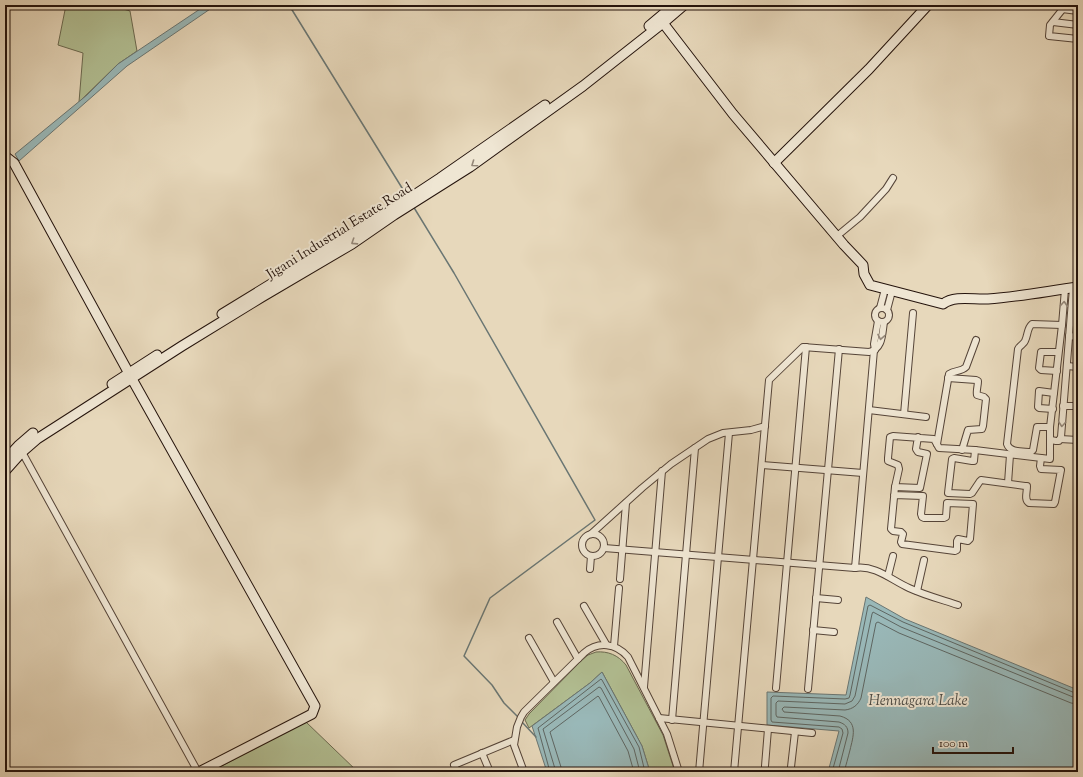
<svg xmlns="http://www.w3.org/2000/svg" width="1083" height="777" font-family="'Sorts Mill Goudy',serif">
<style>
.green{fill:#b2bf93;stroke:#6b6950}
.water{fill:#99b8b8;stroke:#6a7673}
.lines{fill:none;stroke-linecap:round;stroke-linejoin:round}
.shore{stroke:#5e6662;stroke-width:1}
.stream{stroke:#6a7673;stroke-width:1.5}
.street-casing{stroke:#554438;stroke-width:8}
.secondary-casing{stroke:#24130c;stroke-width:11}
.street{stroke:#efe6d3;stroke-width:6}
.secondary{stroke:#efe6d3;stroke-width:9}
.oneway{stroke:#948779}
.labels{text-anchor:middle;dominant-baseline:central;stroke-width:4;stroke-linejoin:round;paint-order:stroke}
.street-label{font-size:14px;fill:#24130c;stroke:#efe6d3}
.water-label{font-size:15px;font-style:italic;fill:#4d4d48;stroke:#efe6d3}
</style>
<rect width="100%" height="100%" fill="#e7d8bb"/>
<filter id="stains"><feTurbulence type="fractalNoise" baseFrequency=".005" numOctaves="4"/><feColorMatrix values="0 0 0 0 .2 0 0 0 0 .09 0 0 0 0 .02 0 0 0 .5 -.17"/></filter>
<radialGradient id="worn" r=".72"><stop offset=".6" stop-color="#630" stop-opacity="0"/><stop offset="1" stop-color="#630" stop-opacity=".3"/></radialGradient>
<g class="green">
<polygon points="66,5 110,5 130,11 137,51 118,64 79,102 83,53 58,45"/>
<path d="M596,652C608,651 618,655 626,665L663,735L675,772H650L642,746L602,672L590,683L529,728L525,720L529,714L581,661L588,655Z"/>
<polygon points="306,722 358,772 210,772"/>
</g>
<g class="water">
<polygon points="206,5 216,5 127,66 19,161 15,154 87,95 118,64"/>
<polygon points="866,597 905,619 1078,690 1078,772 828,772 839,731 767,725 767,692 846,695"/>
<polygon points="602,672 642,746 650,772 547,772 532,726 590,683"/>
</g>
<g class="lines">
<g class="shore">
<polyline points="550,772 538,728 601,679 602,680 639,747 645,772"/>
<polyline points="556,772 543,729 599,687 601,688 634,749 640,772"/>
<polyline points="562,772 561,767 550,732 598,696 599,697 628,751 634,772"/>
<polyline points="832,772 843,733 842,729 839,727 772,722 771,720 771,698 773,696 845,699 849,698 850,695 868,606 870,605 903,622 1075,693 1078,693"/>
<path d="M838,772L848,733C848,727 845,724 839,722L777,717L776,715V703L778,701L845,704L852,701L855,696L872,614L873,612L901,627L1073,697L1078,698"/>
<path d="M844,772C846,765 848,758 850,750C853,737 859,721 840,716L784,712L782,709L784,707L845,710C853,709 858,705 861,698L876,623L878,622L899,633L1071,703L1078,704"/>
</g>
<g class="stream">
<polyline points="289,5 407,196"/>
<polyline points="413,206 454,273 595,520 490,598 464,656 492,685 504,703 519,718"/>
<polyline points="521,721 536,737"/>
</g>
<defs>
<g id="street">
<polyline points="1066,5 1050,25 1049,36 1078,39"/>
<polyline points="1062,9 1078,11"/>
<polyline points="1053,22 1078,25"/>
<polyline points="837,236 860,217 886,189 893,178"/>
<circle cx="882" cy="315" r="7"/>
<polyline points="880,308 885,289"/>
<polyline points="887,310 892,291"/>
<polyline points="1069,336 1078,337"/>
<polyline points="875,350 874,344 878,321"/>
<polyline points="1067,366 1078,367"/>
<polyline points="1057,371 1041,370 1039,368 1041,352 1058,352"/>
<path d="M948,378L976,380L978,381C978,386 976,391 977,395L984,397L986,399L983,426L982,429L968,430L962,450"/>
<polyline points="1063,406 1078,406"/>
<polyline points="1053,409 1039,408 1038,407 1039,391 1054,393"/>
<polyline points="869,410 926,417"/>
<polyline points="904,414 913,313"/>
<path d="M1050,427H1037L1033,450L1031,452C1023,451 1010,453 1007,444L1018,349C1020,345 1024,344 1025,341C1028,335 1027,328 1032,324L1062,325"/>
<polyline points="918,437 916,449 918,452 927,454 920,488 895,487 899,469 898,465 888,461 888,458 890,437 893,436 934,439 939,448 975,450 1050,459 1050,427 1062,325 1065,289"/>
<polyline points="1060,439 1078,440"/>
<polyline points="1051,440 1056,441 1059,441 1061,437 1073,288"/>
<path d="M937,444L949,374C955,370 961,372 966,367L976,340"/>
<path d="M975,450L974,461H972L954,458L952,459L948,493L970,494L972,493L980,481L981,480L1025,486H1027C1027,493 1024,500 1029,503L1054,504L1055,502L1061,470L1041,469L1040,466L1041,458"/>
<polyline points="22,452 198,772"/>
<polyline points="762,465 863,473"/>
<polyline points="1008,483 1010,455"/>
<polyline points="894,495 923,496 921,514 922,517 924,518 944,518 946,517 947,503 973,504 970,539 968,541 958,539 957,541 957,550 955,551 902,544 901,542 903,534 901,532 893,531 891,529 895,487"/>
<circle cx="593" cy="545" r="11"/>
<polyline points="591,534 642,488 671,464 708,439 723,433 751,430 765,426"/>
<polyline points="604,548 855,568 874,350"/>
<path d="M855,568C876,565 891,580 909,588C924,595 943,600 958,605"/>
<polyline points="590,569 591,556"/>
<polyline points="888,576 893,556"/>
<polyline points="620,579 626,503"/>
<polyline points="917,591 924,560"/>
<polyline points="816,598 838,600"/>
<polyline points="584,606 606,644"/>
<polyline points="557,622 578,659"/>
<polyline points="813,630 834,632"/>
<polyline points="529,638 554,682"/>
<polyline points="614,646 619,588"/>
<polyline points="644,687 662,471"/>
<polyline points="776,688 806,347"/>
<polyline points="808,689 839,349"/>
<polyline points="659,718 812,733"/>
<polyline points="672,720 695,448"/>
<polyline points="482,753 490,772"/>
<polyline points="765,766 768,729"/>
<polyline points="791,767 795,732"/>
<polyline points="457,772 454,765 514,740"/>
<path d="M524,772L514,745L517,727L521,717L524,712L584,653C598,641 616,643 628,657L667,734L679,772"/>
<polyline points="699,772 729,433"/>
<path d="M734,772L769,380L803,347L869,352C883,349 882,334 884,322"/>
</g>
<g id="secondary">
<path d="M660,19L733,114L844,245L863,265L864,274L870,285L943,304C955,295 974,300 988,299C1018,297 1048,291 1078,287"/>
<polyline points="649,26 674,5"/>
<polyline points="5,156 14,163 132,379 315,706 312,714 199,772"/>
<polyline points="774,163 869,69 928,5"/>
<polyline points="222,314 390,211 440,178 545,105"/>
<polyline points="112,384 157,355"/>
<polyline points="5,460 18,446 33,433"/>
<polyline points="5,471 22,452 37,439 182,346 262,297 352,244 394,215 470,167 583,86 663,23 684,5"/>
</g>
</defs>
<use href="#street" class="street-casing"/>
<use href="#secondary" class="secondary-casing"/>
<use href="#street" class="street"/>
<use href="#secondary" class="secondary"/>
</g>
<defs><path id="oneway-chevron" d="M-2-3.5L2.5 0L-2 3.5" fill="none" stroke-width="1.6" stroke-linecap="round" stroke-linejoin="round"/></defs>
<g class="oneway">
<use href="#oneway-chevron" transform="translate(474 164) rotate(145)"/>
<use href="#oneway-chevron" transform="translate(354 242) rotate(147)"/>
<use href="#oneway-chevron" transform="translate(1064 304) rotate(-86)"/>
<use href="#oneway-chevron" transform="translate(881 337) rotate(101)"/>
<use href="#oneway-chevron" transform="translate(1062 424) rotate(95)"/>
</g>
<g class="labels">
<g class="street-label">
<text transform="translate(340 232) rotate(-32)">Jigani Industrial Estate Road</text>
</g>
<g class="water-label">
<text x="918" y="701">Hennagara Lake</text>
</g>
</g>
<rect width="1083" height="777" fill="none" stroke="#e7d8bb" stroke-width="20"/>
<rect x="6" y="6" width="1071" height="765" fill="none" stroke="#24130c" stroke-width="2"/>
<rect x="10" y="10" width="1063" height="757" fill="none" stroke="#24130c"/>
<path d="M933 747v6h80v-6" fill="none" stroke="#24130c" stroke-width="2"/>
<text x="939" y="747" font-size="12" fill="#24130c" stroke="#efe6d3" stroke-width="3" paint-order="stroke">100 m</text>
<rect width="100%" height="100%" filter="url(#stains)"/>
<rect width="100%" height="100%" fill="url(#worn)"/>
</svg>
